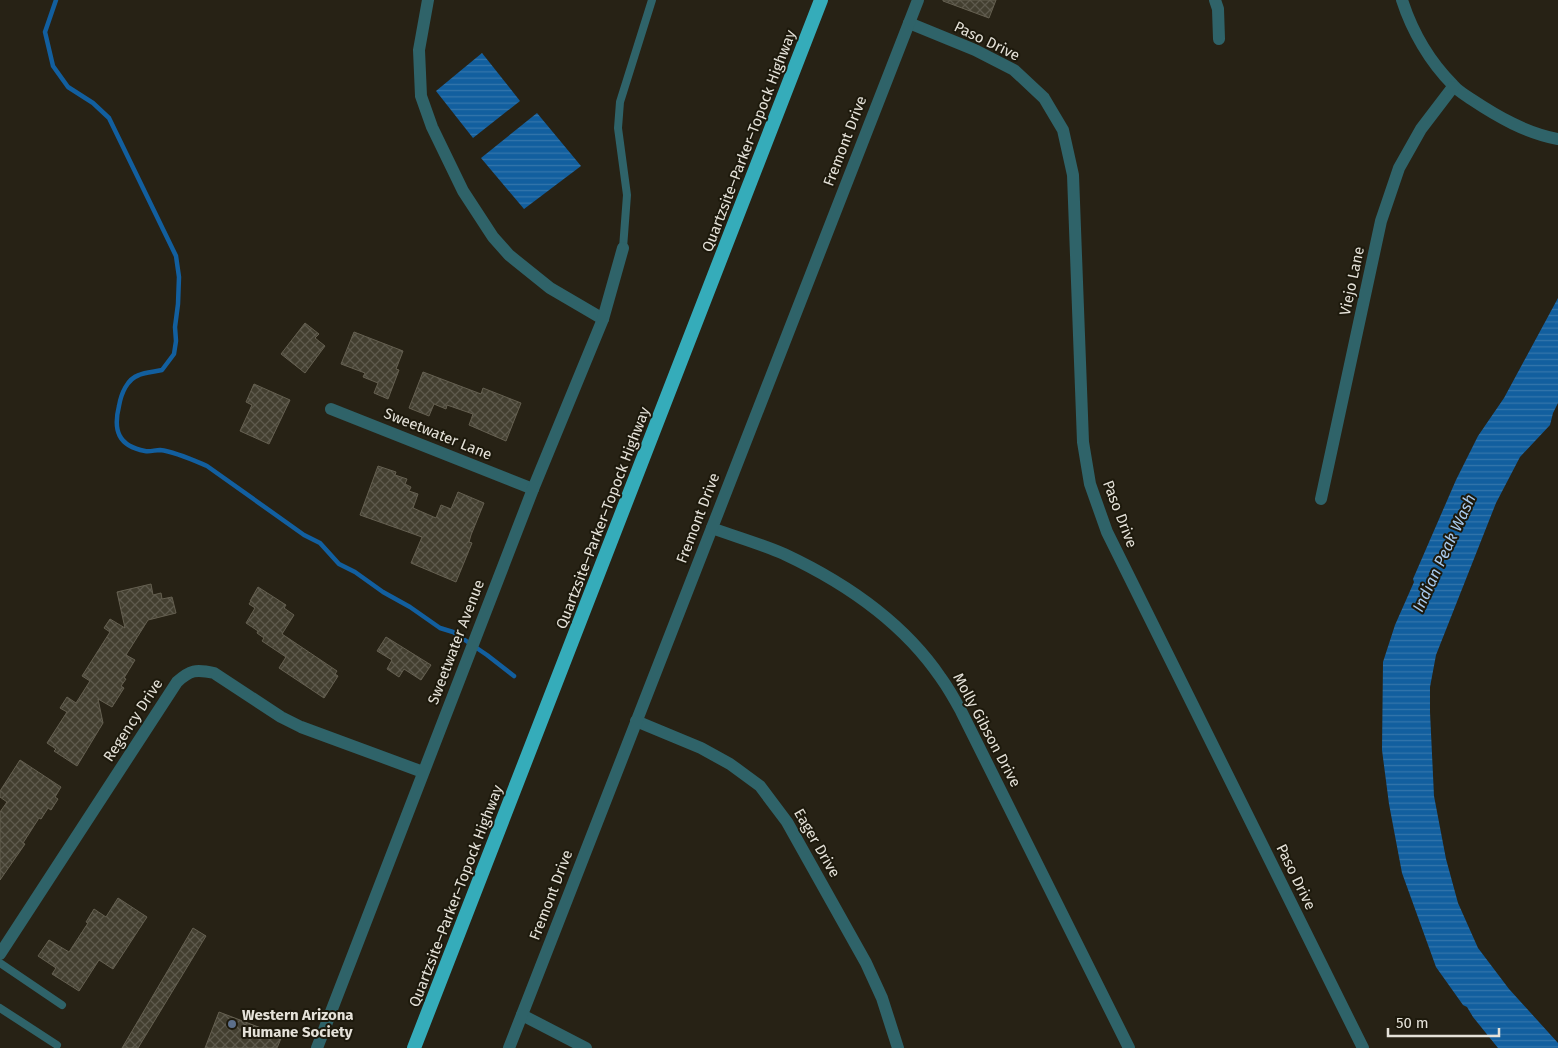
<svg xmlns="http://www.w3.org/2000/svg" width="1558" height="1048" font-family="'Fira Sans',sans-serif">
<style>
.water{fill:url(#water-rules)}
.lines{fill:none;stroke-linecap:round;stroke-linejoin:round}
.stream{stroke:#125f9f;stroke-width:4.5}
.building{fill:url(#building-cross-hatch);stroke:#656051}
.service{stroke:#2f6369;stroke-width:8}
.minor{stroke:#2f6369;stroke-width:12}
.trunk{stroke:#35acba;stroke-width:14}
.service-dot{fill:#5c6f8a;stroke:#1d190c;stroke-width:2}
.labels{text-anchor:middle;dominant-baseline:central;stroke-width:4;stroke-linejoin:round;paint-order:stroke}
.street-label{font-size:15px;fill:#e5e2d9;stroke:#1d190c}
.poi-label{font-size:15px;font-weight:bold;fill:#e5e2d9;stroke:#1d190c;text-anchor:start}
.water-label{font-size:16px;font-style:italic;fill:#a8caee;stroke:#1d190c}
</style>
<defs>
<pattern id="water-rules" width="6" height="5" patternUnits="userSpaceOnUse" patternTransform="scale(1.25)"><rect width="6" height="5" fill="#125f9f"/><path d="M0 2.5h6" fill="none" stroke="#3476ac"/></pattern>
<pattern id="building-cross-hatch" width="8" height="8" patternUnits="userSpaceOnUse" patternTransform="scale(1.25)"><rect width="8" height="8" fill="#433f30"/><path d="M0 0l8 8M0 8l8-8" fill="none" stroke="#5e5a4d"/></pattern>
</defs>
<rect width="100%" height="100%" fill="#272215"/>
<g class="water">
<polygon points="482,53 520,101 473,138 436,91"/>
<polygon points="537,113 581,166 524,209 481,158"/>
<polygon points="1558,298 1558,403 1553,413 1550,425 1520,457 1496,503 1436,655 1430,687 1430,712 1434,796 1446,859 1458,903 1478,948 1509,989 1558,1043 1558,1048 1498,1048 1473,1017 1467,1007 1463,1005 1436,967 1402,873 1389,804 1382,750 1383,662 1395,625 1414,582 1413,579 1456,480 1478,436 1504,398"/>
</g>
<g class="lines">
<path class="stream" d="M56,0L45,32L53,66L68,87L93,103L109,118L176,256L179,277L178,304L175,327L176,341L174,354L162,370C154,372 146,372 139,375C127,379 121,394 119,406C113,430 118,446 145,451C150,452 155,450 160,450C176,452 193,460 207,466L304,535L320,543L339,564L355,572L383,592L410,607L440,628L453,632L487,655L514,676"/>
</g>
<g class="building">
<polygon points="943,0 996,0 989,18 943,1"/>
<polygon points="305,323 319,334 315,338 325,346 305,373 281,354"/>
<polygon points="354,332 403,351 396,369 399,370 388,399 374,393 378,383 363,377 365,373 341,364"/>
<polygon points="423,372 481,394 483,388 521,403 506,441 469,425 473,414 447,405 446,409 434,404 429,416 409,408"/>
<polygon points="254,384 290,400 269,444 240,431 252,405 246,402"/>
<polygon points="378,466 396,472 395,475 407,479 405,484 411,487 409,491 418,494 413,508 436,518 441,505 451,509 458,492 484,503 471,535 469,542 472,543 456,582 411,563 422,537 360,515"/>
<polygon points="151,584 153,595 161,593 162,599 172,597 176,613 148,620 126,655 135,660 124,678 126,679 121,686 124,688 112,707 98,699 103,723 77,766 54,751 56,749 47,743 67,712 60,708 67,697 76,703 90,681 82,676 110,632 104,628 110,619 125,628 117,592"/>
<polygon points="258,587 286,605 284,608 294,615 282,634 337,671 335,674 338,676 324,698 279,668 286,657 262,641 264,638 257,633 258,631 246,623 255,608 249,604 251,601 250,601"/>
<polygon points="386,637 431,665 421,680 404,669 399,677 387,669 392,660 377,651"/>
<polygon points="20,760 61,787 55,797 58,799 51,810 48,808 41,819 39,818 23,843 25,844 0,880 0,812 7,802 0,797 0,791"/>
<polygon points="118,898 147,917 113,969 99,960 79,991 52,974 56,968 38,956 49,940 69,952 88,923 86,922 94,909 106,917"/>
<polygon points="193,928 206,936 138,1048 122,1048"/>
<polygon points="219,1012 282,1036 277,1048 205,1048"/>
</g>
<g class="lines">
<g class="service">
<polyline points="623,248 627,195 618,128 620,102 652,0"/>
<polyline points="0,963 62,1005"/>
<polyline points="0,1008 57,1045"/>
</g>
<g class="minor">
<polyline points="428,0 419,50 421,96 432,127 463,191 493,237 509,255 550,288 603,319"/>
<polyline points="1215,0 1218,9 1219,39"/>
<path d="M1402,0C1412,31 1430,62 1453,85C1458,91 1465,95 1471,99C1498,117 1526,133 1558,139"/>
<polyline points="909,23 975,50 1014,70 1044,98 1063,130 1073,175 1083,442 1090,484 1107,532 1363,1048"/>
<polyline points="331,409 533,489"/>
<polyline points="1321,499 1381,221 1399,168 1421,129 1453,87"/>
<path d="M712,528C736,537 761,544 784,554C846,583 903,622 941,678C949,689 955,700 961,711L1129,1048"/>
<polyline points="636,721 701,748 730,764 760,786 787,822 866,963 882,998 898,1048"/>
<path d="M0,954L177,682C190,670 196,669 214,673L281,717L301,727L423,772"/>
<polyline points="522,1015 586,1048"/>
<polyline points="317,1048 533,489 603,319 623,248"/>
<polyline points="509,1048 918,0"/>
</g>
<polyline class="trunk" points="414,1048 821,0"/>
</g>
<circle class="service-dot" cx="232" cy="1024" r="5"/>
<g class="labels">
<g class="street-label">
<text transform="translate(987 41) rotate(26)">Paso Drive</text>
<text transform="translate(749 141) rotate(-69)">Quartzsite–Parker–Topock Highway</text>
<text transform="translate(845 141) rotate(-69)">Fremont Drive</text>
<text transform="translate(1352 281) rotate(-78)">Viejo Lane</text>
<text transform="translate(438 434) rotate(22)">Sweetwater Lane</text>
<text transform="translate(1120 514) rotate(69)">Paso Drive</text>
<text transform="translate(603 518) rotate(-69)">Quartzsite–Parker–Topock Highway</text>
<text transform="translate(698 518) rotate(-69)">Fremont Drive</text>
<text transform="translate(456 642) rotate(-69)">Sweetwater Avenue</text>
<text transform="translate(133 720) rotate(-57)">Regency Drive</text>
<text transform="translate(987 730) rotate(62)">Molly Gibson Drive</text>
<text transform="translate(817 843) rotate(60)">Eager Drive</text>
<text transform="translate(1296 877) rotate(64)">Paso Drive</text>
<text transform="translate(551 895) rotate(-69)">Fremont Drive</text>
<text transform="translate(456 896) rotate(-69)">Quartzsite–Parker–Topock Highway</text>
</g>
<g class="poi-label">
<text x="242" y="1015">Western Arizona<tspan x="242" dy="17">Humane Society</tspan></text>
</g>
<g class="water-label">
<text transform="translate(1444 553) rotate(-65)">Indian Peak Wash</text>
</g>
</g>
<path d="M1388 1028v8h111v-8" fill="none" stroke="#e5e2d9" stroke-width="2.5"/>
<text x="1396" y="1028" font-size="15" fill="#e5e2d9" stroke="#1d190c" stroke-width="4" paint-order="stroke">50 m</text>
</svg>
